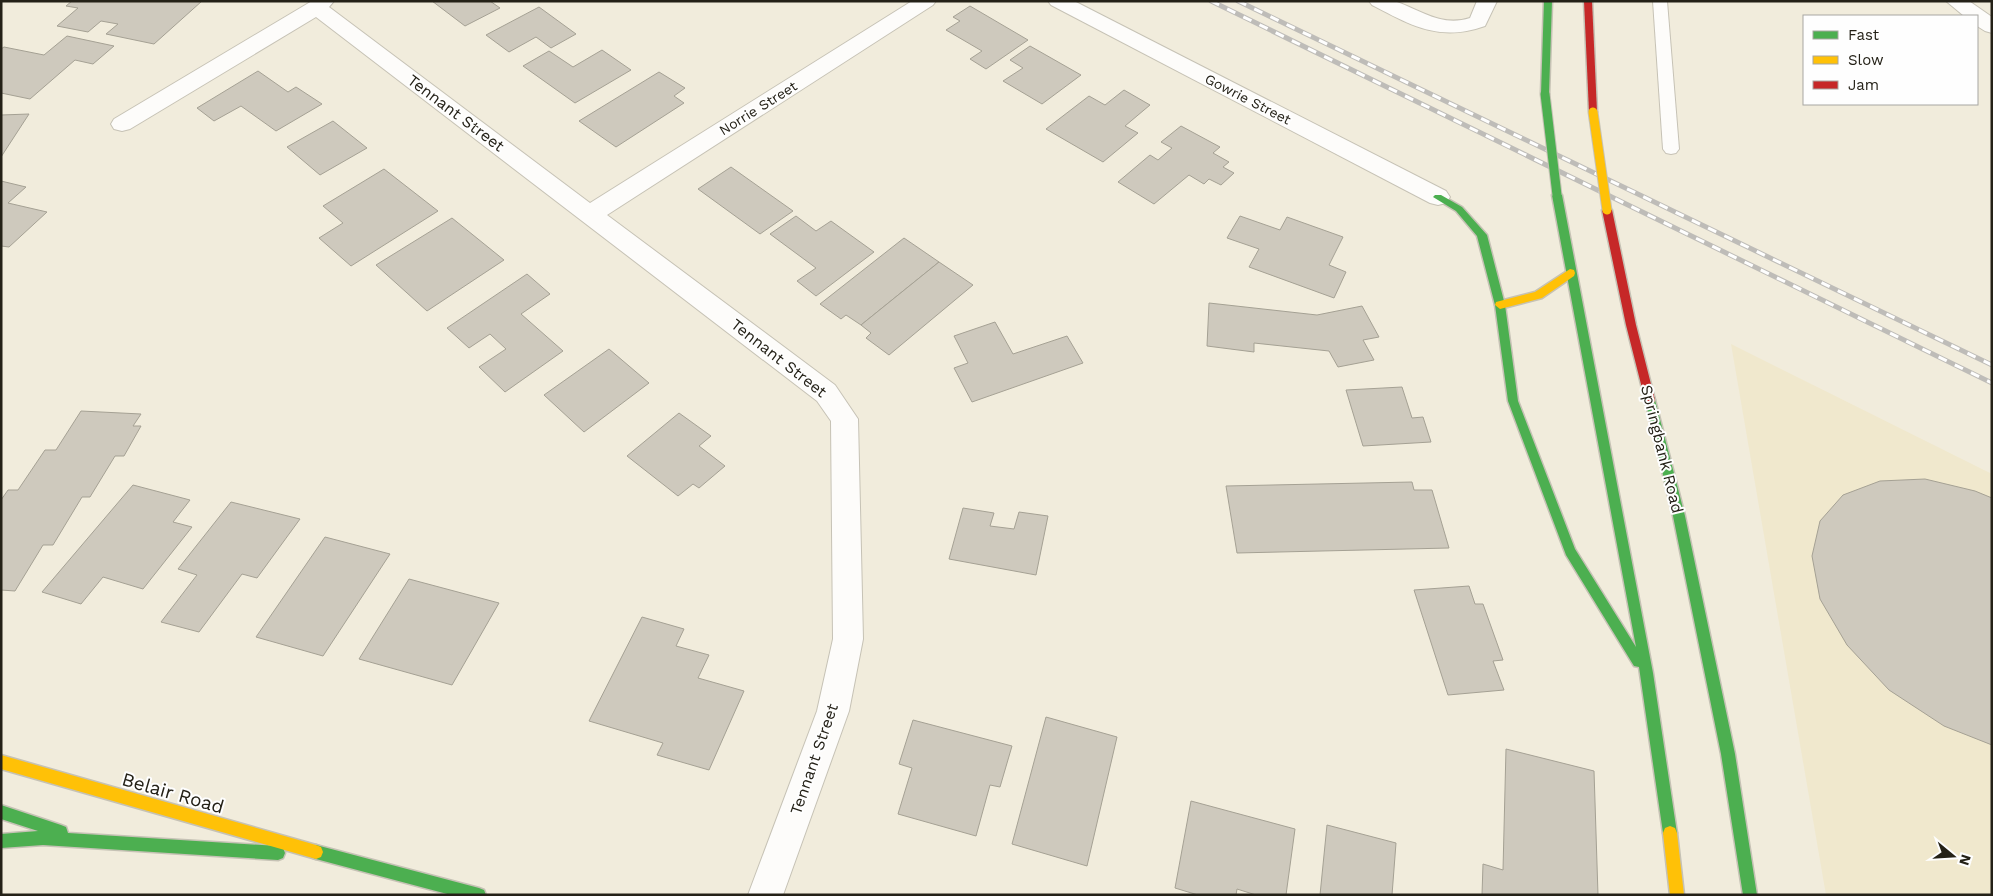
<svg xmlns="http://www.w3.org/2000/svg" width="1993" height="896" font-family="'Work Sans',sans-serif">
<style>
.built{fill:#f0e8cd}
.building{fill:#cec9bd;stroke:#a5a194}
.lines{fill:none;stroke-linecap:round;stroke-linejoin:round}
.lane-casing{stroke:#c6c2b5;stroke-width:2}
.street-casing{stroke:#c6c2b5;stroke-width:2}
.fast-casing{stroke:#c6c2b5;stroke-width:3}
.slow-casing{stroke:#c6c2b5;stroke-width:3}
.jam-casing{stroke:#c6c2b5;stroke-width:3}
.lane{fill:#fdfcfa;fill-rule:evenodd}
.street{fill:#fdfcfa;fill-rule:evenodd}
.fast{fill:#4caf50;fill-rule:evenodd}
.slow{fill:#ffc107;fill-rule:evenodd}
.jam{fill:#c62828;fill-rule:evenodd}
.rail-casing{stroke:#bebcb8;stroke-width:5}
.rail{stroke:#fefefe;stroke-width:3;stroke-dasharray:9;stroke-linecap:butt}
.fast-bridge-casing{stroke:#c6c2b5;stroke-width:11;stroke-linecap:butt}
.slow-bridge-casing{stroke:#c6c2b5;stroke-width:11;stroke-linecap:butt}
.fast-bridge{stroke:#4caf50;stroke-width:9}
.slow-bridge{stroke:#ffc107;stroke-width:9}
.labels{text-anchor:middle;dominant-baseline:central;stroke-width:4;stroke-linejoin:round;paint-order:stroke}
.far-street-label{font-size:14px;fill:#242117;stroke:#fefefe}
.street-label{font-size:16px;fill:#242117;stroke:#fefefe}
.near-street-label{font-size:19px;fill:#242117;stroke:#fefefe}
</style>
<rect width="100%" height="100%" fill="#f1ecdc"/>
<polygon class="built" points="1731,344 1992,474 1992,895 1826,895"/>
<g class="building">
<polygon points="72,1 202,1 154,44 106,34 118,24 101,21 88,32 57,26 78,8 66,6"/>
<polygon points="432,1 490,1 500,8 465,26"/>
<polygon points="970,6 1028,40 986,69 970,59 982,51 946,30 960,21 953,17"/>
<polygon points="539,7 576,34 551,48 536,37 509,52 486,35"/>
<polygon points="67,36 114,46 93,64 75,60 30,99 1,93 1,49 4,47 44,55"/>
<polygon points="1030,46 1081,75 1042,104 1003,81 1023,68 1010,60"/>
<polygon points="602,50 631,70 575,103 523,66 549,51 573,67"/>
<polygon points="258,71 288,92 296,87 322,104 276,131 241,106 214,121 197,108"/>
<polygon points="659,72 685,88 674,96 684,103 616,147 579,121"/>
<polygon points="1124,90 1150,105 1125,126 1138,133 1103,162 1046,129 1089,96 1105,105"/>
<polygon points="29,114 1,157 1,115"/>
<polygon points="333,121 367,148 320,175 287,147"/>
<polygon points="1181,126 1220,147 1213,153 1229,162 1223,167 1234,173 1221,185 1209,179 1204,184 1189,175 1154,204 1118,182 1150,155 1158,160 1172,148 1161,142"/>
<polygon points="731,167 793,211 760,234 698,189"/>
<polygon points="384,169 438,211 351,266 319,238 343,223 323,206"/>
<polygon points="1,181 26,187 8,203 47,212 9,247 1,246"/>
<polygon points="796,216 816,231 831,221 874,252 816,296 797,281 816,268 770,234"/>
<polygon points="1240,216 1280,230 1287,217 1343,237 1329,265 1346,272 1334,298 1249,267 1259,249 1227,238"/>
<polygon points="452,218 504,260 427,311 376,265"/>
<polygon points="904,238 939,262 861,325 846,315 841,319 820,304"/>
<polygon points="939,262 973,285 889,355 866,338 871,333 861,325"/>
<polygon points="527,274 550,294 521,314 563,351 505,392 479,367 506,349 490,334 469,348 447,328"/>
<polygon points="1209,303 1317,315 1362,306 1379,337 1363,340 1374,360 1338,367 1329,351 1254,343 1254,352 1207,346"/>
<polygon points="995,322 1013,354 1067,336 1083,363 972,402 954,368 968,363 954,336"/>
<polygon points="609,349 649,383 584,432 544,395"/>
<polygon points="1402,387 1412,418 1423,417 1431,442 1363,446 1346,390"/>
<polygon points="81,411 141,414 133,426 141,426 124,456 115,456 90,497 82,497 53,545 43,545 15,591 1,590 1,500 8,490 18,490 45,450 56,450"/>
<polygon points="679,413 711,436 699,446 725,466 699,488 693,484 678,496 627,456"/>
<polygon points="1925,479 1975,491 1992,498 1992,745 1944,726 1889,690 1847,645 1820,599 1812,556 1820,521 1843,495 1880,481"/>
<polygon points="1412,482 1414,490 1432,490 1449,548 1237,553 1226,486"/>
<polygon points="133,485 190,500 173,522 192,527 143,589 103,577 81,604 42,592"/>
<polygon points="231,502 300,519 257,578 242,574 199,632 161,622 197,575 178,569"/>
<polygon points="963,508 994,513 990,526 1014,529 1019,512 1048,516 1036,575 949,559"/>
<polygon points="325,537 390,554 323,656 256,637"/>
<polygon points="409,579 499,603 452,685 359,659"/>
<polygon points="1469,586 1475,604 1483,604 1503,660 1493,661 1504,690 1448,695 1414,590"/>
<polygon points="642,617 684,629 676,646 709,655 698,678 744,691 709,770 657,755 663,743 589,721"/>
<polygon points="1046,717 1117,737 1087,866 1012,844"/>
<polygon points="913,720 1012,746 1000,787 990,785 976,836 898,814 912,768 899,764"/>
<polygon points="1506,749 1594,771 1598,895 1482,895 1483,864 1503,870"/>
<polygon points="1191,801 1295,829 1286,895 1256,895 1237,889 1236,895 1198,895 1175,888"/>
<polygon points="1327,825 1396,843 1392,895 1320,895"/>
</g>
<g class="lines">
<defs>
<polygon id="lane" points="1653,1 1667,1 1679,149 1676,153 1671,154 1666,153 1663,149"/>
<g id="street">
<polygon points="312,1 334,1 329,7 590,203 912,1 936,1 933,5 607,215 835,385 858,419 863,639 849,711 783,895 748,895 817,711 833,639 831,421 817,401 316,17 130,129 122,131 114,129 111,124 114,119"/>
<polygon points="1048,1 1074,1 1446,191 1450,197 1446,203 1438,205 1430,203 1051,5"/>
<path d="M1369,1C1378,1 1389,0 1397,2C1422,11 1442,27 1470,18L1477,1H1497L1485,26C1440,42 1412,26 1372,5Z"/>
<polygon points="1946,1 1969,1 1992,17 1992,33 1985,31 1977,26 1977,16 1964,16"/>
</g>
<g id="fast">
<polygon points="1544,1 1552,1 1549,94 1545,97 1541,94"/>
<polygon points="1557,192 1562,195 1653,673 1677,833 1675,838 1670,840 1665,838 1663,833 1639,667 1634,666 1566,555 1508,401 1495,305 1477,236 1456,211 1433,197 1435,195 1441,195 1462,207 1487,235 1505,305 1518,401 1575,549 1636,647 1552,195"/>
<polygon points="1650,396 1654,397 1655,400 1685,516 1735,754 1757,895 1743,895 1721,754 1673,516 1645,400 1646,397"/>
<polygon points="1,805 61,825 66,827 68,833 278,846 283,848 285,853 283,858 278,860 43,845 1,848 1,834 38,831 1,819"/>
<polygon points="316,845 479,888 484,890 486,895 451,895 316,859 311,857 309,852 311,847"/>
</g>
<g id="slow">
<polygon points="1570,269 1574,270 1575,273 1574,276 1542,298 1500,309 1495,305 1496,302 1535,292"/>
<polygon points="1,755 316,845 321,847 323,852 321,857 316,859 1,769"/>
<polygon points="1670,826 1675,828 1677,833 1684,895 1670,895 1663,833 1665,828"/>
</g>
<g id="jam">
<polygon points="1584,1 1592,1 1597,112 1593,115 1589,112"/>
<polygon points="1607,207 1612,210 1636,325 1655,400 1654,403 1646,403 1645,400 1626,325 1602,210"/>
</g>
</defs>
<use href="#lane" class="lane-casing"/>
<use href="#street" class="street-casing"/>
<use href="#fast" class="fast-casing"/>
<use href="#slow" class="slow-casing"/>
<use href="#jam" class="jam-casing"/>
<use href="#lane" class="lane"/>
<use href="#street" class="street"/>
<use href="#fast" class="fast"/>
<use href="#slow" class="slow"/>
<use href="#jam" class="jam"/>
<defs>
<g id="rail">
<polyline points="1211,1 1992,383"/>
<polyline points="1238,1 1992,365"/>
</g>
</defs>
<use href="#rail" class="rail-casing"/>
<use href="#rail" class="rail"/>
<defs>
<polyline id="fast-bridge" points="1545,94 1557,195"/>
<polyline id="slow-bridge" points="1593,112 1607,210"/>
</defs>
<use href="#fast-bridge" class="fast-bridge-casing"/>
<use href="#slow-bridge" class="slow-bridge-casing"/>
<use href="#fast-bridge" class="fast-bridge"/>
<use href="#slow-bridge" class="slow-bridge"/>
</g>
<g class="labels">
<g class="far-street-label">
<text transform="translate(1248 99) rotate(27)">Gowrie Street</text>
<text transform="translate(758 108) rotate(-32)">Norrie Street</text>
</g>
<g class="street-label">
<text transform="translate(456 113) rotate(37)">Tennant Street</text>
<text transform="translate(779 358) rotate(38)">Tennant Street</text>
<text transform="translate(1662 449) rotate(76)">Springbank Road</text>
<text transform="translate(814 759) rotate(-71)">Tennant Street</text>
</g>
<g class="near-street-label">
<text transform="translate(173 793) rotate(16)">Belair Road</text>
</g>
</g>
<rect width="1993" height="896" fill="none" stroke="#242117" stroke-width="5"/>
<rect x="1803" y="15" width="175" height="90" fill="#fefefe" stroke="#a7a6a2"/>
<rect x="1813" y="31" width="25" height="8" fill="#4caf50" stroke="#a7a6a2"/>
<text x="1848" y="40" font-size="15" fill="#242117">Fast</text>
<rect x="1813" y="56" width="25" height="8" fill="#ffc107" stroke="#a7a6a2"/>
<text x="1848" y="65" font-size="15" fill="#242117">Slow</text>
<rect x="1813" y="81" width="25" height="8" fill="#c62828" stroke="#a7a6a2"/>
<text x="1848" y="90" font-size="15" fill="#242117">Jam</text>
<g transform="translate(1953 856) rotate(108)" stroke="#fefefe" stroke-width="4" paint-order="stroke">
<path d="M0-4L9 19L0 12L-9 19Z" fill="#242117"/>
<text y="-8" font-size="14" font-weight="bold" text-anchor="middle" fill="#242117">N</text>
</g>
</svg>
